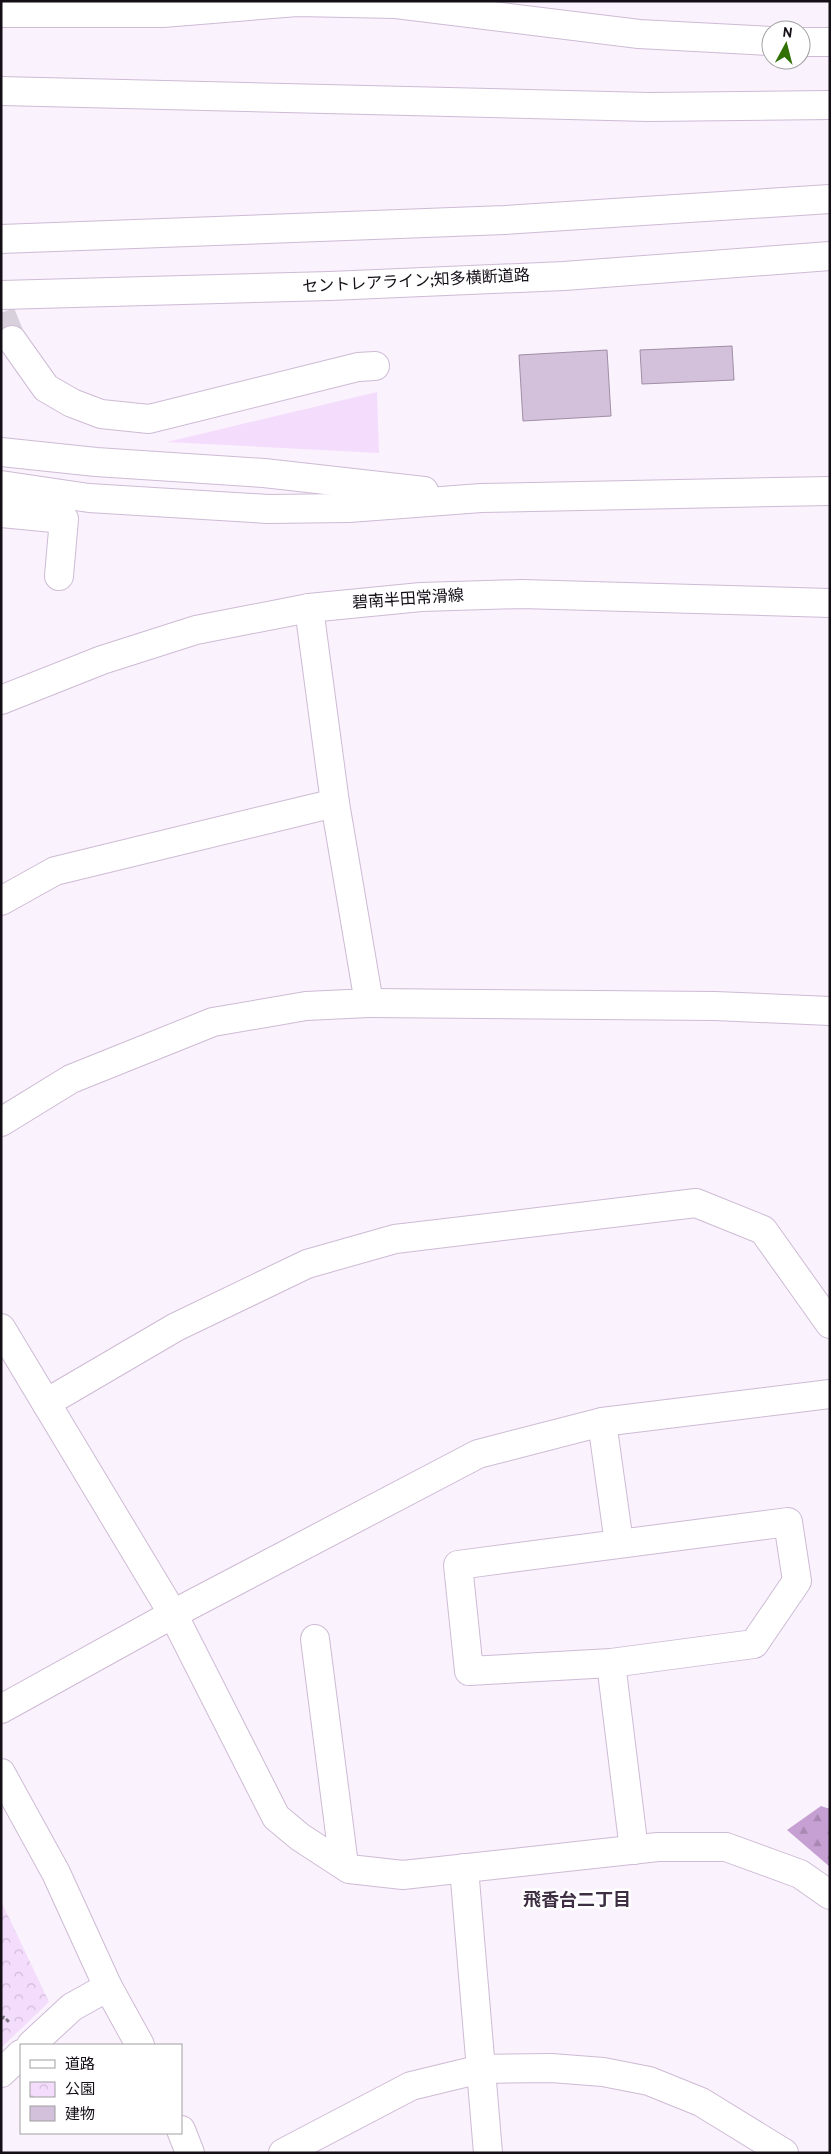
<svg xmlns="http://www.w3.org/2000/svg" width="831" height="2154" font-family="Overpass,'Noto Sans JP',sans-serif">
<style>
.green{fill:#f4dcfd}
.forest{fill:url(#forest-firs)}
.park{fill:url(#park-crowns)}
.building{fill:#d3c0da;stroke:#a08ea6}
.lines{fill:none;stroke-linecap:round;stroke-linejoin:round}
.minor-tunnel{stroke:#d8d0da;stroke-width:28;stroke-dasharray:28 14;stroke-linecap:butt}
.minor-casing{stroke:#cebbd5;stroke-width:30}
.tertiary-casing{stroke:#cebbd5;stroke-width:30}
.secondary-casing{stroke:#cebbd5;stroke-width:30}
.motorway-casing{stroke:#cebbd5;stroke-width:30}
.path{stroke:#827b84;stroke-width:3;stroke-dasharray:4 2.5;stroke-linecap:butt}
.minor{stroke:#fff;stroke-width:28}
.tertiary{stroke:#fff;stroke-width:28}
.secondary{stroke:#fff;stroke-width:28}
.motorway{stroke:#fff;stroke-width:28}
.labels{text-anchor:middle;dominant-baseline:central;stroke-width:5;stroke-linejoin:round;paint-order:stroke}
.street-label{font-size:16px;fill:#140e16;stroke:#fff}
.neighbourhood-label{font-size:18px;font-weight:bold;fill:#3e2f43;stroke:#fff}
</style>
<defs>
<pattern id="forest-firs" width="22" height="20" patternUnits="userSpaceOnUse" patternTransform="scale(1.25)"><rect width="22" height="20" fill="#c6a0d3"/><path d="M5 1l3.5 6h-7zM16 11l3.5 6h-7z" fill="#a989b4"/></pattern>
<pattern id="park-crowns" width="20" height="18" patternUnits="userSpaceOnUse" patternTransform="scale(1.25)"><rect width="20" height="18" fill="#f4dcfd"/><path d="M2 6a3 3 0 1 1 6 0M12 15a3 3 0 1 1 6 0" fill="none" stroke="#d0bcd8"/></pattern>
</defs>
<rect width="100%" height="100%" fill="#faf2fc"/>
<polygon class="green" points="377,392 379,453 167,442"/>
<polygon class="forest" points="821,1806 830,1809 830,1867 787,1830"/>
<polygon class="park" points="1,1901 49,2002 1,2048"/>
<g class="building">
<polygon points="732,346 734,380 642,384 640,350"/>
<polygon points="607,350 611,416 523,421 519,355"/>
</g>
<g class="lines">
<polyline class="minor-tunnel" points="1,313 12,340"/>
<defs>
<g id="minor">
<polyline points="1,13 163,13 297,2 396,4 639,34 771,41"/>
<polyline points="801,42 830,42"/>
<polyline points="12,340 46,388 72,403 101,414 149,419 358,367 375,366"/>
<polyline points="1,513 64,519 59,576"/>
<polyline points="1,901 55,871 335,803"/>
<polyline points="1,1122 71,1079 213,1022 306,1006 369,1003 335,803 309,608"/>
<polyline points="1,1328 173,1614 276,1817 300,1837 349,1869 403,1875 658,1847 726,1847 800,1874 830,1895"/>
<polyline points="46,1403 176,1327 307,1264 395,1239 696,1203 763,1230 830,1324"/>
<polyline points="602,1422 619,1543"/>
<polyline points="315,1639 344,1865"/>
<polyline points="611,1663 754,1644 797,1581 788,1522 458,1565 469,1671 611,1663 634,1850"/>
<polyline points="1,1709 173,1614 478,1454 602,1422 830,1394"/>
<polyline points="464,1868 488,2153"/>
<polyline points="31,2045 72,2007 108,1987"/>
<polyline points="1,2073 21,2054"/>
<polyline points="283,2153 411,2086 481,2069 551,2068 603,2072 649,2081 701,2102 784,2153"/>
</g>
<g id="tertiary">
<polyline points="369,1003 715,1006 830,1011"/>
<polyline points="1,1773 56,1873 108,1987 140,2045"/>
<polyline points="181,2130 190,2153"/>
</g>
<polyline id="secondary" points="1,700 102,660 196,630 309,608 421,597 522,594 830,603"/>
<g id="motorway">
<polyline points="1,91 649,107 830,105"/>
<polyline points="1,239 505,220 830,199"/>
<polyline points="1,295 330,286 564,276 830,256"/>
<polyline points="1,452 96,462 264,473 424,491"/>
<polyline points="1,485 89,498 268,509 349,508 481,498 830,491"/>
</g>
</defs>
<use href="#minor" class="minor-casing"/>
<use href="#tertiary" class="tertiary-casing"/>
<use href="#secondary" class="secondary-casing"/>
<use href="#motorway" class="motorway-casing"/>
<polyline class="path" points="1,2019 4,2017 10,2023"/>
<use href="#minor" class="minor"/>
<use href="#tertiary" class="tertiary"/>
<use href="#secondary" class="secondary"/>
<use href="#motorway" class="motorway"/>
</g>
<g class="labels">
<g class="street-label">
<text transform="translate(416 282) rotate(-3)">セントレアライン;知多横断道路</text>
<text transform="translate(408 600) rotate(-4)">碧南半田常滑線</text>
</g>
<g class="neighbourhood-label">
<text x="577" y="1901">飛香台二丁目</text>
</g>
</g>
<rect width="831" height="2154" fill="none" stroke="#140e16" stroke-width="5"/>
<rect x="20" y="2044" width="162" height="90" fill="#ffffff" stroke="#a19fa2"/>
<rect x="30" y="2060" width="25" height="8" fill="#ffffff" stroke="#a19fa2"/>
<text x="65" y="2069" font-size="15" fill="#140e16">道路</text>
<rect x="30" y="2082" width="25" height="15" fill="url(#park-crowns)" stroke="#a19fa2"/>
<text x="65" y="2094" font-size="15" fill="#140e16">公園</text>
<rect x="30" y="2106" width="25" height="15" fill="#d3c0da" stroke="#a19fa2"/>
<text x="65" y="2119" font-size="15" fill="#140e16">建物</text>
<g transform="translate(786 45) rotate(7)"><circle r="24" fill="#ffffff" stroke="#a19fa2"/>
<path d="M0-4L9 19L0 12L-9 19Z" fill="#307005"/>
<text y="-8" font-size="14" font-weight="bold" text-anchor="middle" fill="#140e16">N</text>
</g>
</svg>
